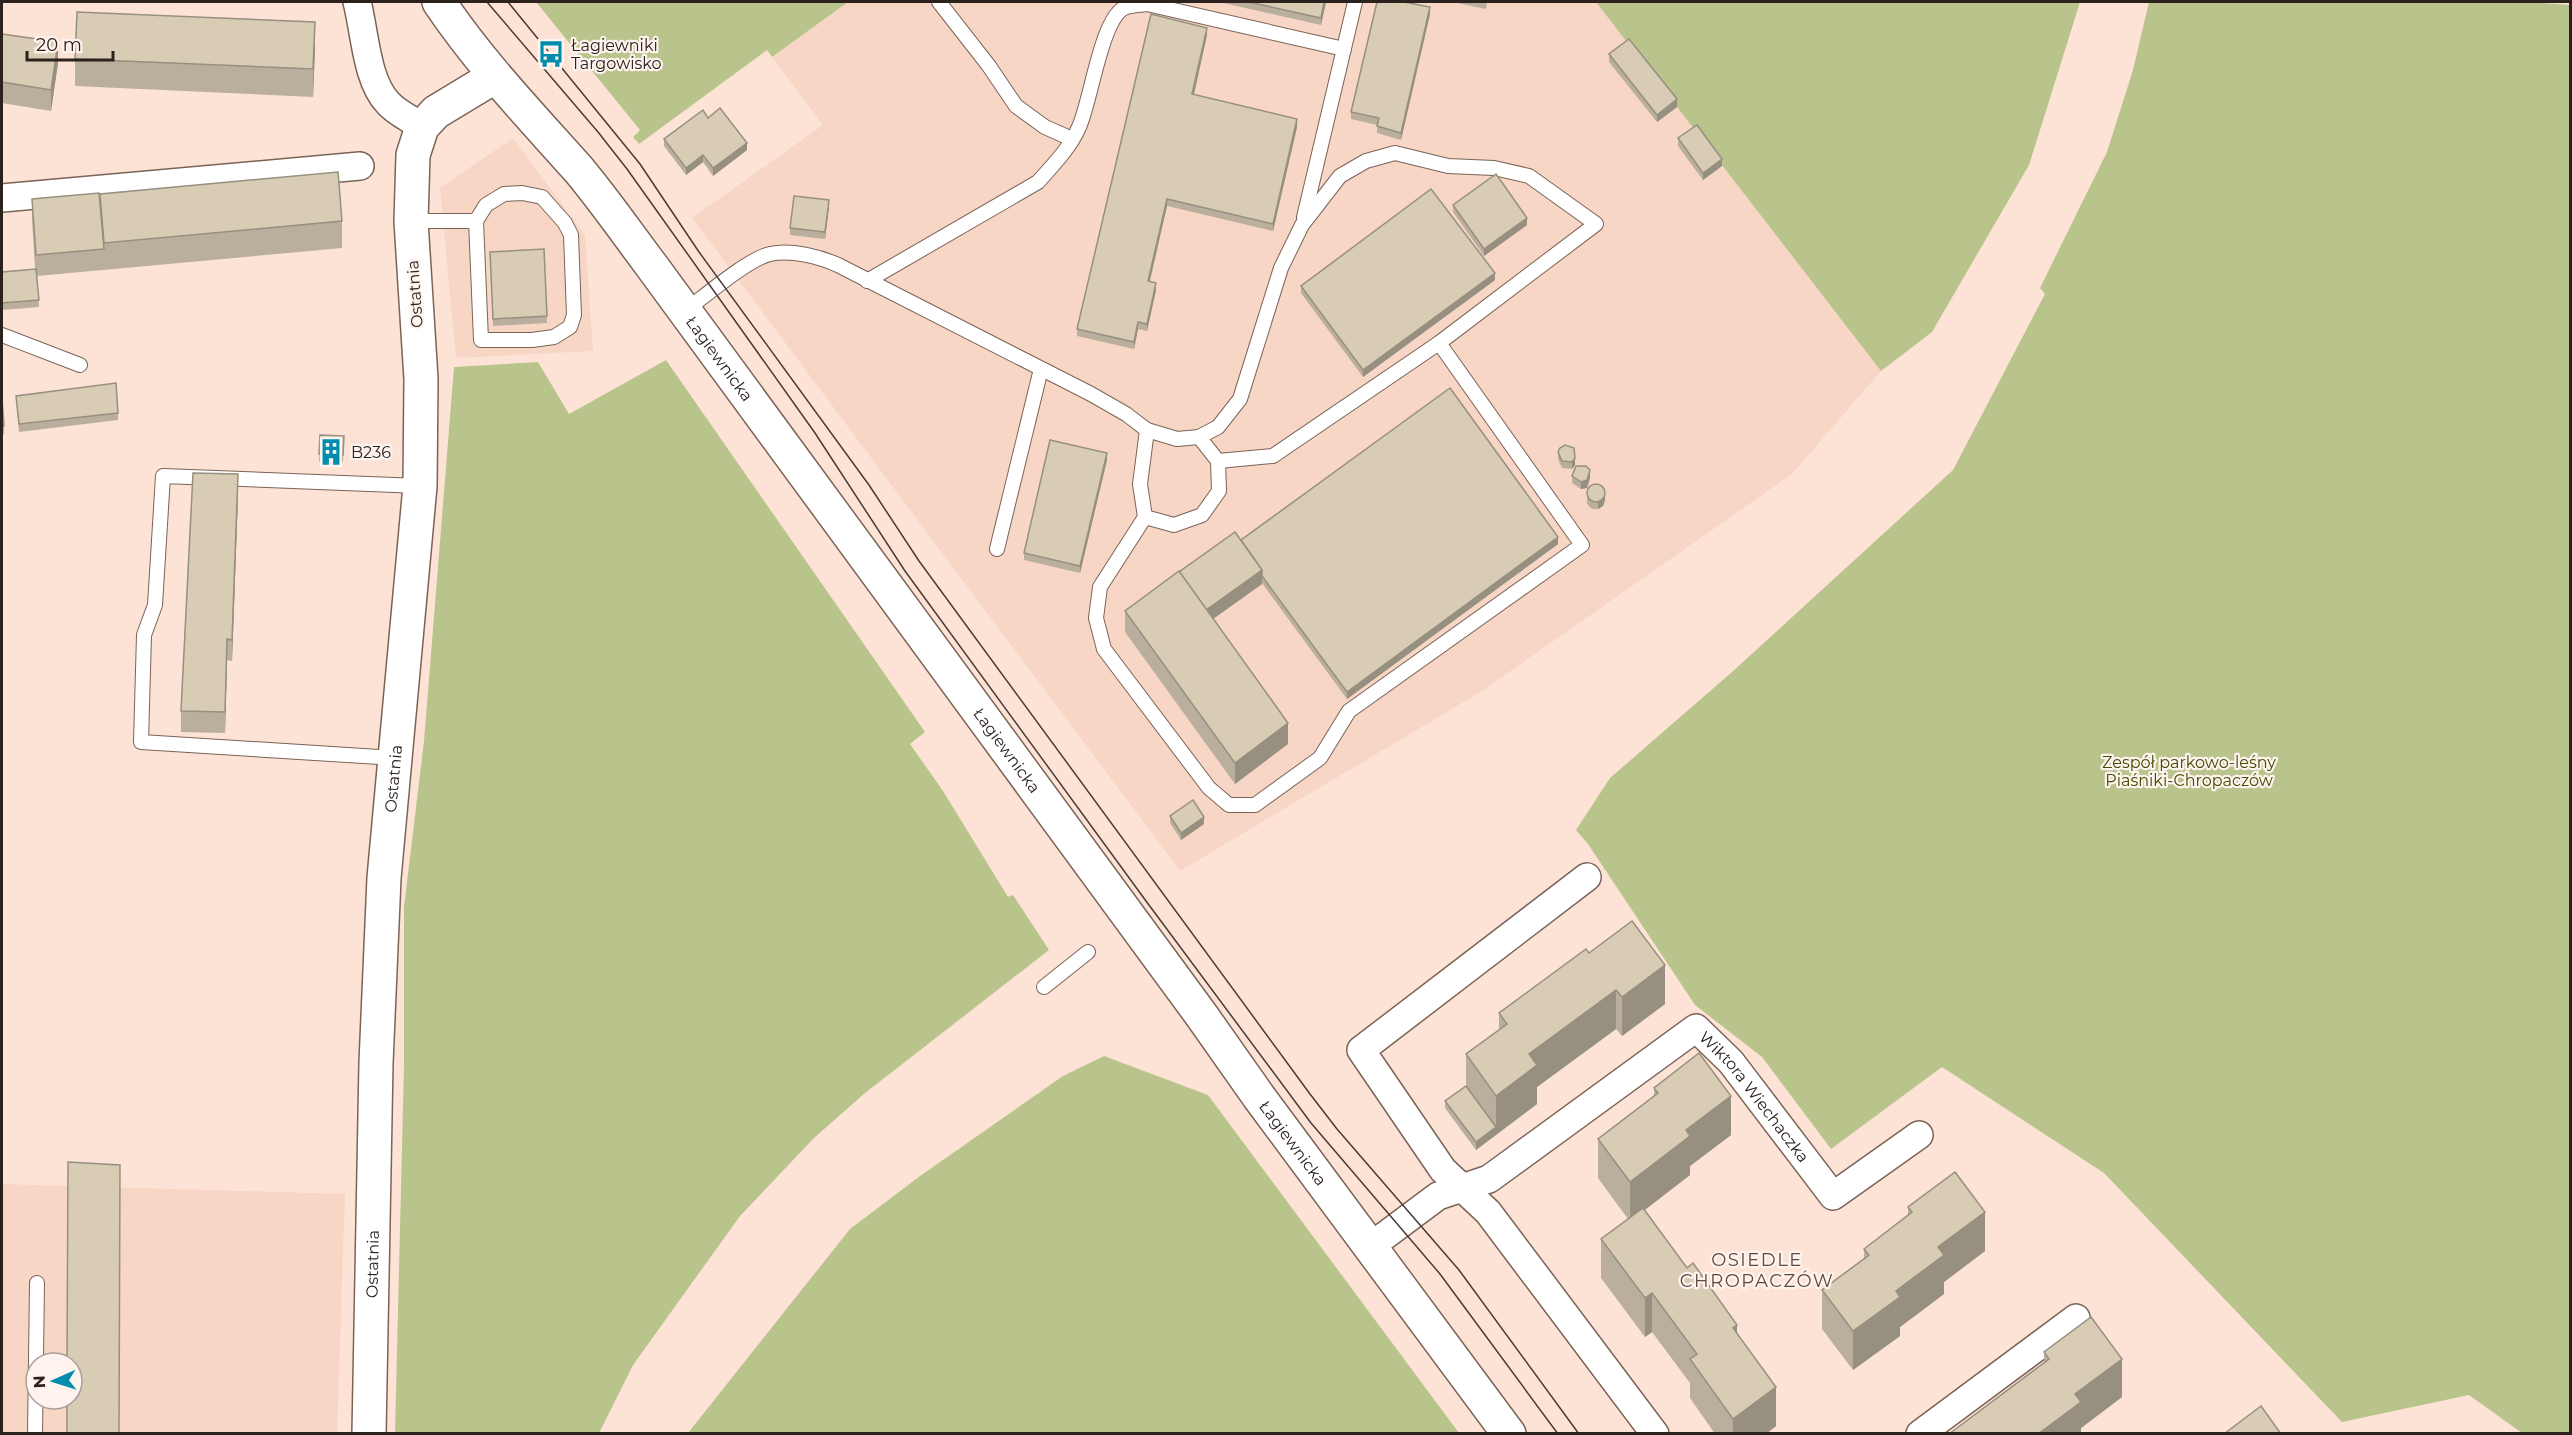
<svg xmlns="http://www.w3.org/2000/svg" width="2572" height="1435" font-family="Montserrat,sans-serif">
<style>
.built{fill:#f7d6c5;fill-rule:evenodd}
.green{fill:#b9c48c}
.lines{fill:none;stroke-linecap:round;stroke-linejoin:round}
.lane-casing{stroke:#7a6357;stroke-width:16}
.street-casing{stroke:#7a6357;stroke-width:30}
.secondary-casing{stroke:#7a6357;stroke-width:36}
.lane{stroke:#fff;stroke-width:14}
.street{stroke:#fff;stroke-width:27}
.secondary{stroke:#fff;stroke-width:33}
.tram{stroke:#483b35;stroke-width:1.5}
.wall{fill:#baaf9c}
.shaded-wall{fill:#978f7f}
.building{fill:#d8ccb5;stroke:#978f7f;stroke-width:1.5}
.labels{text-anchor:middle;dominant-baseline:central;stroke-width:4.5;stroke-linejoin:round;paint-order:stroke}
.poi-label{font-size:16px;fill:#2c221d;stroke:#fef3ee;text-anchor:start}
.street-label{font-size:16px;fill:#2c221d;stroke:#fef3ee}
.park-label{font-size:16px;fill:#434d00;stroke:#fef3ee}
.neighbourhood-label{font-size:18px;letter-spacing:1.5px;fill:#5f493e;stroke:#fef3ee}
</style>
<rect width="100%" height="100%" fill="#fde3d5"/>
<g class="built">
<polygon points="848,2 1596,2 1881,371 1792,474 1482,691 1180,871 692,218 823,125 772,57"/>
<polygon points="513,138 585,235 593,351 456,358 440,188"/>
<path d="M2,1184L345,1194L337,1433L2,1434ZM36,1363H72V1399H36Z"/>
</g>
<g class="green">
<polygon points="536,2 848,2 772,57 767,50 639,144 633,137 640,130"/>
<polygon points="1596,2 2080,2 2029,165 1932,332 1881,371"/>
<polygon points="2149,2 2532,2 2570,5 2570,1433 2522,1433 2469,1395 2342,1422 2104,1173 1942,1067 1831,1149 1762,1057 1695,1005 1588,844 1576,830 1610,778 1732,672 1953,470 2045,294 2040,288 2107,152 2133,70"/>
<polygon points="666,360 925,732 910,744 943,791 1008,897 1013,895 1049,950 865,1093 814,1138 740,1216 633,1365 599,1433 395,1433 404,1065 404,907 424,741 454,367 538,362 569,414"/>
<polygon points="1104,1056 1208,1095 1459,1433 688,1433 850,1229 920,1176 1063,1076"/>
</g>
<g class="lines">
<defs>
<g id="lane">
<polyline points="939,2 989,66 1016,106 1045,127 1072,139"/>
<polyline points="1304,217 1355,2"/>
<polyline points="411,221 476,221 481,340 532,340 554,337 570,327 574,315 571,235 565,223 542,197 522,193 504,194 486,205 476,221"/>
<path d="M867,281L1038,182C1053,165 1070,148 1079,127C1091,101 1101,20 1124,8C1130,5 1141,5 1147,4L1344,49"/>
<path d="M685,311C705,296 748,259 770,254C791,249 820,257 838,265L1091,394L1126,414L1147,430L1177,439L1199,437L1218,427L1240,399L1281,268L1302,225L1340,176L1366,161L1395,153L1448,166L1494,168L1529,176L1596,224L1439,343L1273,456L1218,461"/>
<polyline points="2,335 80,365"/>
<polyline points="1147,430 1140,484 1145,517 1100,587 1096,618 1104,649 1209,788 1229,805 1255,805 1320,758 1349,711 1582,545 1439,343"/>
<polyline points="1145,517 1174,525 1202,515 1219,491 1218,461 1199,437"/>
<polyline points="997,549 1041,369"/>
<polyline points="395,758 141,742 144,635 155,605 163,476 420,486"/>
<polyline points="1044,987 1088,952"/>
<polyline points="35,1434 37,1283"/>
</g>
<g id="street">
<path d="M357,2C365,32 366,80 388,103C397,113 411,119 422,127"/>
<polyline points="2,198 360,166"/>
<polyline points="1587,877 1361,1050 1443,1170 1488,1212 1655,1434"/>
<path id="s1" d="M1371,1246L1438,1196L1489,1179L1696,1028L1731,1062L1833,1196L1919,1135"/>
<polyline points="1920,1434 2076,1318"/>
</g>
<g id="secondary">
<path id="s2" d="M439,2C480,63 530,115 579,170C604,200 627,233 651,265L1202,1016L1259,1097L1509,1434"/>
<path id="s3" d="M369,1434L376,1063L384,878L420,486L421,379L411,221L413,155L422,127L436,112L494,77"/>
</g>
</defs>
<use href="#lane" class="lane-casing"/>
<use href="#street" class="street-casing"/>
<use href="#secondary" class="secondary-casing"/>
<use href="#lane" class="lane"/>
<use href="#street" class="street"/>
<use href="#secondary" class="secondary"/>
<g class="tram">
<polyline points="487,2 598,132 627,169 815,433 905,571 1146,901 1311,1123 1440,1274 1558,1434"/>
<polyline points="508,2 640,164 699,252 869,485 919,561 1310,1094 1337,1129 1459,1270 1579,1434"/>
</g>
</g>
<g class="wall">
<polygon points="1219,2 1326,2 1321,25"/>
<polygon points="1452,2 1487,2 1486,9"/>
<polygon points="1430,14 1401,140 1377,133 1377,125 1351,119 1351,112"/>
<polygon points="2,34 58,63 51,111 2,103"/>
<polygon points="1207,35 1194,95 1297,127 1273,231 1167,206 1150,281 1156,290 1147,331 1138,329 1134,349 1077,336 1077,329"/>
<polygon points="315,49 313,97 75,86 75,59"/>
<polygon points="1609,54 1677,107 1657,122 1609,62"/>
<polygon points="708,118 747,150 713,176 703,162 686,175 664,146 664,139"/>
<polygon points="1678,138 1722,166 1703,180 1678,146"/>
<polygon points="32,199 342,221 342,248 37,276 39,307 2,310 2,272 35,269 32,220"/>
<polygon points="1453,205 1527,225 1484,256 1453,212"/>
<polygon points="829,207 825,239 790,235 790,228"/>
<polygon points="544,249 547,323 493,326 490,252"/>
<polygon points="1495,280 1363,377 1301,293 1301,286"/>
<polygon points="16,396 118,413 118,420 19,432"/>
<polygon points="2,398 4,426 4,434 2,434"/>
<polygon points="320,435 344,436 343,462 319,462"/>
<polygon points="1558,452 1575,458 1575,465 1572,469 1562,468 1558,459"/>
<polygon points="1107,460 1080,573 1024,560 1024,553"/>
<polygon points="1572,476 1590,478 1587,488 1581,489 1572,483"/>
<polygon points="1587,491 1605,500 1603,506 1598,509 1592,509 1587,504"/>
<polygon points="238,495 232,661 227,660 225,733 181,732 181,711"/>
<polygon points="1241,540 1558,544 1347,699 1262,583 1262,584 1213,619 1288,744 1235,784 1125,632 1125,611 1179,571"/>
<polygon points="1170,816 1204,824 1181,840 1170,823"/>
<polygon points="1589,953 1665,1004 1622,1036 1616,1029 1537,1087 1537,1104 1476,1150 1445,1108 1445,1101 1466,1086 1466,1054 1499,1030 1499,1013"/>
<polygon points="1654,1088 1731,1135 1690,1166 1690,1175 1645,1210 1687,1268 1737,1334 1776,1426 1766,1434 1715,1434 1690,1398 1690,1383 1652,1332 1645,1337 1601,1278 1601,1239 1628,1219 1598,1178 1598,1139 1654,1097"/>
<polygon points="1908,1207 1985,1251 1944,1282 1944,1294 1900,1327 1900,1336 1853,1370 1822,1329 1822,1290 1864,1259 1864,1249 1908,1215"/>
<polygon points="2044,1352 2122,1397 2081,1428 2081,1434 2044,1363"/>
</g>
<g class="shaded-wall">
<polygon points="1324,2 1326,2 1321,25 1321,18"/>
<polygon points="1430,7 1430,14 1401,140 1401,133"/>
<polygon points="315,22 315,49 313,97 313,69"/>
<polygon points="1207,28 1207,35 1192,102 1192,94"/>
<polygon points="58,42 58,63 51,111 51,90"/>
<polygon points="1677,99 1677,107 1657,122 1657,115"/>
<polygon points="1297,119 1297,127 1273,231 1273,224"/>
<polygon points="747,143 747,150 713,176 713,168"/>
<polygon points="703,155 703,162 686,175 686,168"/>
<polygon points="1722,159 1722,166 1703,180 1703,173"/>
<polygon points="1167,199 1167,206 1148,288 1148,281"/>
<polygon points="829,200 829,207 825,239 825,232"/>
<polygon points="1527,218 1527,225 1484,256 1484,249"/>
<polygon points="1495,273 1495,280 1363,377 1363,370"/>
<polygon points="1156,283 1156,290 1147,331 1147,324"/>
<polygon points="1138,322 1138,329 1134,349 1134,342"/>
<polygon points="1107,453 1107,460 1080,573 1080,566"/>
<polygon points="1575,458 1575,465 1572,469 1572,462"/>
<polygon points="1590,470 1590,478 1587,488 1581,489 1581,482"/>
<polygon points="238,474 238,495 232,661 232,640"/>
<polygon points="1605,492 1605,500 1603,506 1598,509 1598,502"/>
<polygon points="1558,537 1558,544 1347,699 1347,692"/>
<polygon points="1262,570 1262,584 1203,626 1203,612"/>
<polygon points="227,639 227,660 225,733 225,712"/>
<polygon points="1288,723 1288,744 1235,784 1235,763"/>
<polygon points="1204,817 1204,824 1181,840 1181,833"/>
<polygon points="1665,965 1665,1004 1622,1036 1622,997"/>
<polygon points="1616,990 1616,1029 1537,1087 1537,1104 1476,1150 1476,1142 1496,1127 1496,1096 1529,1054"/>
<polygon points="1731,1096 1731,1135 1690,1166 1690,1175 1630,1221 1630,1182 1686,1130"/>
<polygon points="1985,1212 1985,1251 1944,1282 1944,1294 1900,1327 1900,1336 1853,1370 1853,1331 1896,1291 1938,1247"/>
<polygon points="1652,1293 1652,1332 1645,1337 1645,1298"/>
<polygon points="1737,1325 1737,1364 1733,1328"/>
<polygon points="2122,1359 2122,1397 2081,1428 2081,1434 2038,1434 2075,1394"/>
<polygon points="1776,1387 1776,1426 1766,1434 1733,1434 1733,1419"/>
</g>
<g class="building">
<polygon points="1249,2 1324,2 1321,18"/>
<polygon points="1377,2 1404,2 1430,7 1401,133 1377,126 1379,118 1351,112"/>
<polygon points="77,12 315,22 313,69 75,59"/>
<polygon points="1151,14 1207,28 1192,94 1297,119 1273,224 1167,199 1148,281 1156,283 1147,324 1138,322 1134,342 1077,329"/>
<polygon points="2,34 58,42 51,90 2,82"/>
<polygon points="1629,39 1677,99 1657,115 1609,54"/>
<polygon points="720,108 747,143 713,168 703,155 686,168 664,139 703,110 708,118"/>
<polygon points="1697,125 1722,159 1703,173 1678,138"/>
<polygon points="338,172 342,221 104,243 100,194"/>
<polygon points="1496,174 1527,218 1484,249 1453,205"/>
<polygon points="1431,189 1495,273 1363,370 1301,286"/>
<polygon points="99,193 104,249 36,255 32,199"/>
<polygon points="794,196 829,200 825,232 790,228"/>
<polygon points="544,249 547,316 493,319 490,252"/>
<polygon points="36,269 39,300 2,303 2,272"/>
<polygon points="116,383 118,413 19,424 16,396"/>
<polygon points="1450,388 1558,537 1347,692 1262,576 1262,570 1241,540"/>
<polygon points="2,398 4,426 2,427"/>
<polygon points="320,435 344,436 343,455 319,454"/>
<polygon points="1050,440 1107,453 1080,566 1024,553"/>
<polygon points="1565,445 1574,448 1575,458 1572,462 1562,461 1558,452 1560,448"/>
<polygon points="1576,466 1586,466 1590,470 1587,480 1581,482 1572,476"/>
<polygon points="193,473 238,474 232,640 227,639 225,712 181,711"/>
<circle cx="1596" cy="493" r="9"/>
<polygon points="1235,532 1262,570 1206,610 1179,572"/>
<polygon points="1179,571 1288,723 1235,763 1125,611"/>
<polygon points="1193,800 1204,817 1181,833 1170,816"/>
<polygon points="1632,921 1665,965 1622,997 1616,990 1529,1054 1537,1065 1496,1096 1466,1054 1507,1024 1499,1013 1586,949 1589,953"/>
<polygon points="1699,1053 1731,1096 1686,1130 1690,1136 1630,1182 1598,1139 1658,1093 1654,1088"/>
<polygon points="1466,1086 1496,1127 1476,1142 1445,1101"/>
<polygon points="68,1162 120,1165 119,1434 67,1434 67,1399 72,1399 72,1363 67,1363"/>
<polygon points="1955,1172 1985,1212 1938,1247 1944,1255 1896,1291 1900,1297 1853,1331 1822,1290 1869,1255 1864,1249 1912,1212 1908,1207"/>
<polygon points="1643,1208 1687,1268 1693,1263 1737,1325 1733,1328 1776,1387 1733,1419 1690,1359 1697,1354 1652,1293 1645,1298 1601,1239"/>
<polygon points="2091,1317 2122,1359 2075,1394 2081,1402 2038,1434 1949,1434 2049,1359 2044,1352"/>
<polygon points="2261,1406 2281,1434 2224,1434"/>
</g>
<defs>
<symbol id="bus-bare" viewBox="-9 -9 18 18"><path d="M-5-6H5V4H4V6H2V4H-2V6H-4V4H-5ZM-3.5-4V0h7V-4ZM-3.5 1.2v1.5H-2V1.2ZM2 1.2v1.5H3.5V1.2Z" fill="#018dab" stroke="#fef3ee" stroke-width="2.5" paint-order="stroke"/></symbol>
<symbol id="building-bare" viewBox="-9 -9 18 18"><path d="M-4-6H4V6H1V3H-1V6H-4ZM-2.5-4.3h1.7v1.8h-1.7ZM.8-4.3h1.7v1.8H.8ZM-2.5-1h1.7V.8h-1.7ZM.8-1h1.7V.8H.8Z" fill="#018dab" stroke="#fef3ee" stroke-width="2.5" paint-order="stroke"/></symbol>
</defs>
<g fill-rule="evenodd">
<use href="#bus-bare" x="532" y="35" width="38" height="38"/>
<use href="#building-bare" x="312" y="433" width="38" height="38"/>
</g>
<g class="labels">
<g class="poi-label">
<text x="571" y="45">Łagiewniki<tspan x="571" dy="18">Targowisko</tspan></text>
<text x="351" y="452">B236</text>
</g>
<g class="street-label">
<text transform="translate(415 294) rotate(-94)">Ostatnia</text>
<text stroke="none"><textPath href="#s2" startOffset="454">Łagiewnicka</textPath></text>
<text stroke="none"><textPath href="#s2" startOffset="940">Łagiewnicka</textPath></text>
<text stroke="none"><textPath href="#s3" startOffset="656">Ostatnia</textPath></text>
<text stroke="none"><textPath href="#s1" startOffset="484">Wiktora Wiechaczka</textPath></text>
<text stroke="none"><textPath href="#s2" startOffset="1426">Łagiewnicka</textPath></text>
<text stroke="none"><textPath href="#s3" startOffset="170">Ostatnia</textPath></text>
</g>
<g class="park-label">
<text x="2189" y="762">Zespół parkowo-leśny<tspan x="2189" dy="18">Piaśniki-Chropaczów</tspan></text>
</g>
<g class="neighbourhood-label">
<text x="1757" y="1260">OSIEDLE<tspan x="1757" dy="21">CHROPACZÓW</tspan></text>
</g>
</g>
<rect width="2572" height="1435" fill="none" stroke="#2c221d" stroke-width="6"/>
<g transform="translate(54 1381) rotate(267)"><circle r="28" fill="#fef3ee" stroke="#aa9f9a" stroke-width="1.5"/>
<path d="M0-4.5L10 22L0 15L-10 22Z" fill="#018dab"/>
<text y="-9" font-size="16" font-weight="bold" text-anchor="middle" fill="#2c221d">N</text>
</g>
<path d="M27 51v9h86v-9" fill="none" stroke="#2c221d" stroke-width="3"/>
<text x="36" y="51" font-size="18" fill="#2c221d" stroke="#fef3ee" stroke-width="4.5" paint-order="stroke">20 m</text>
</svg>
